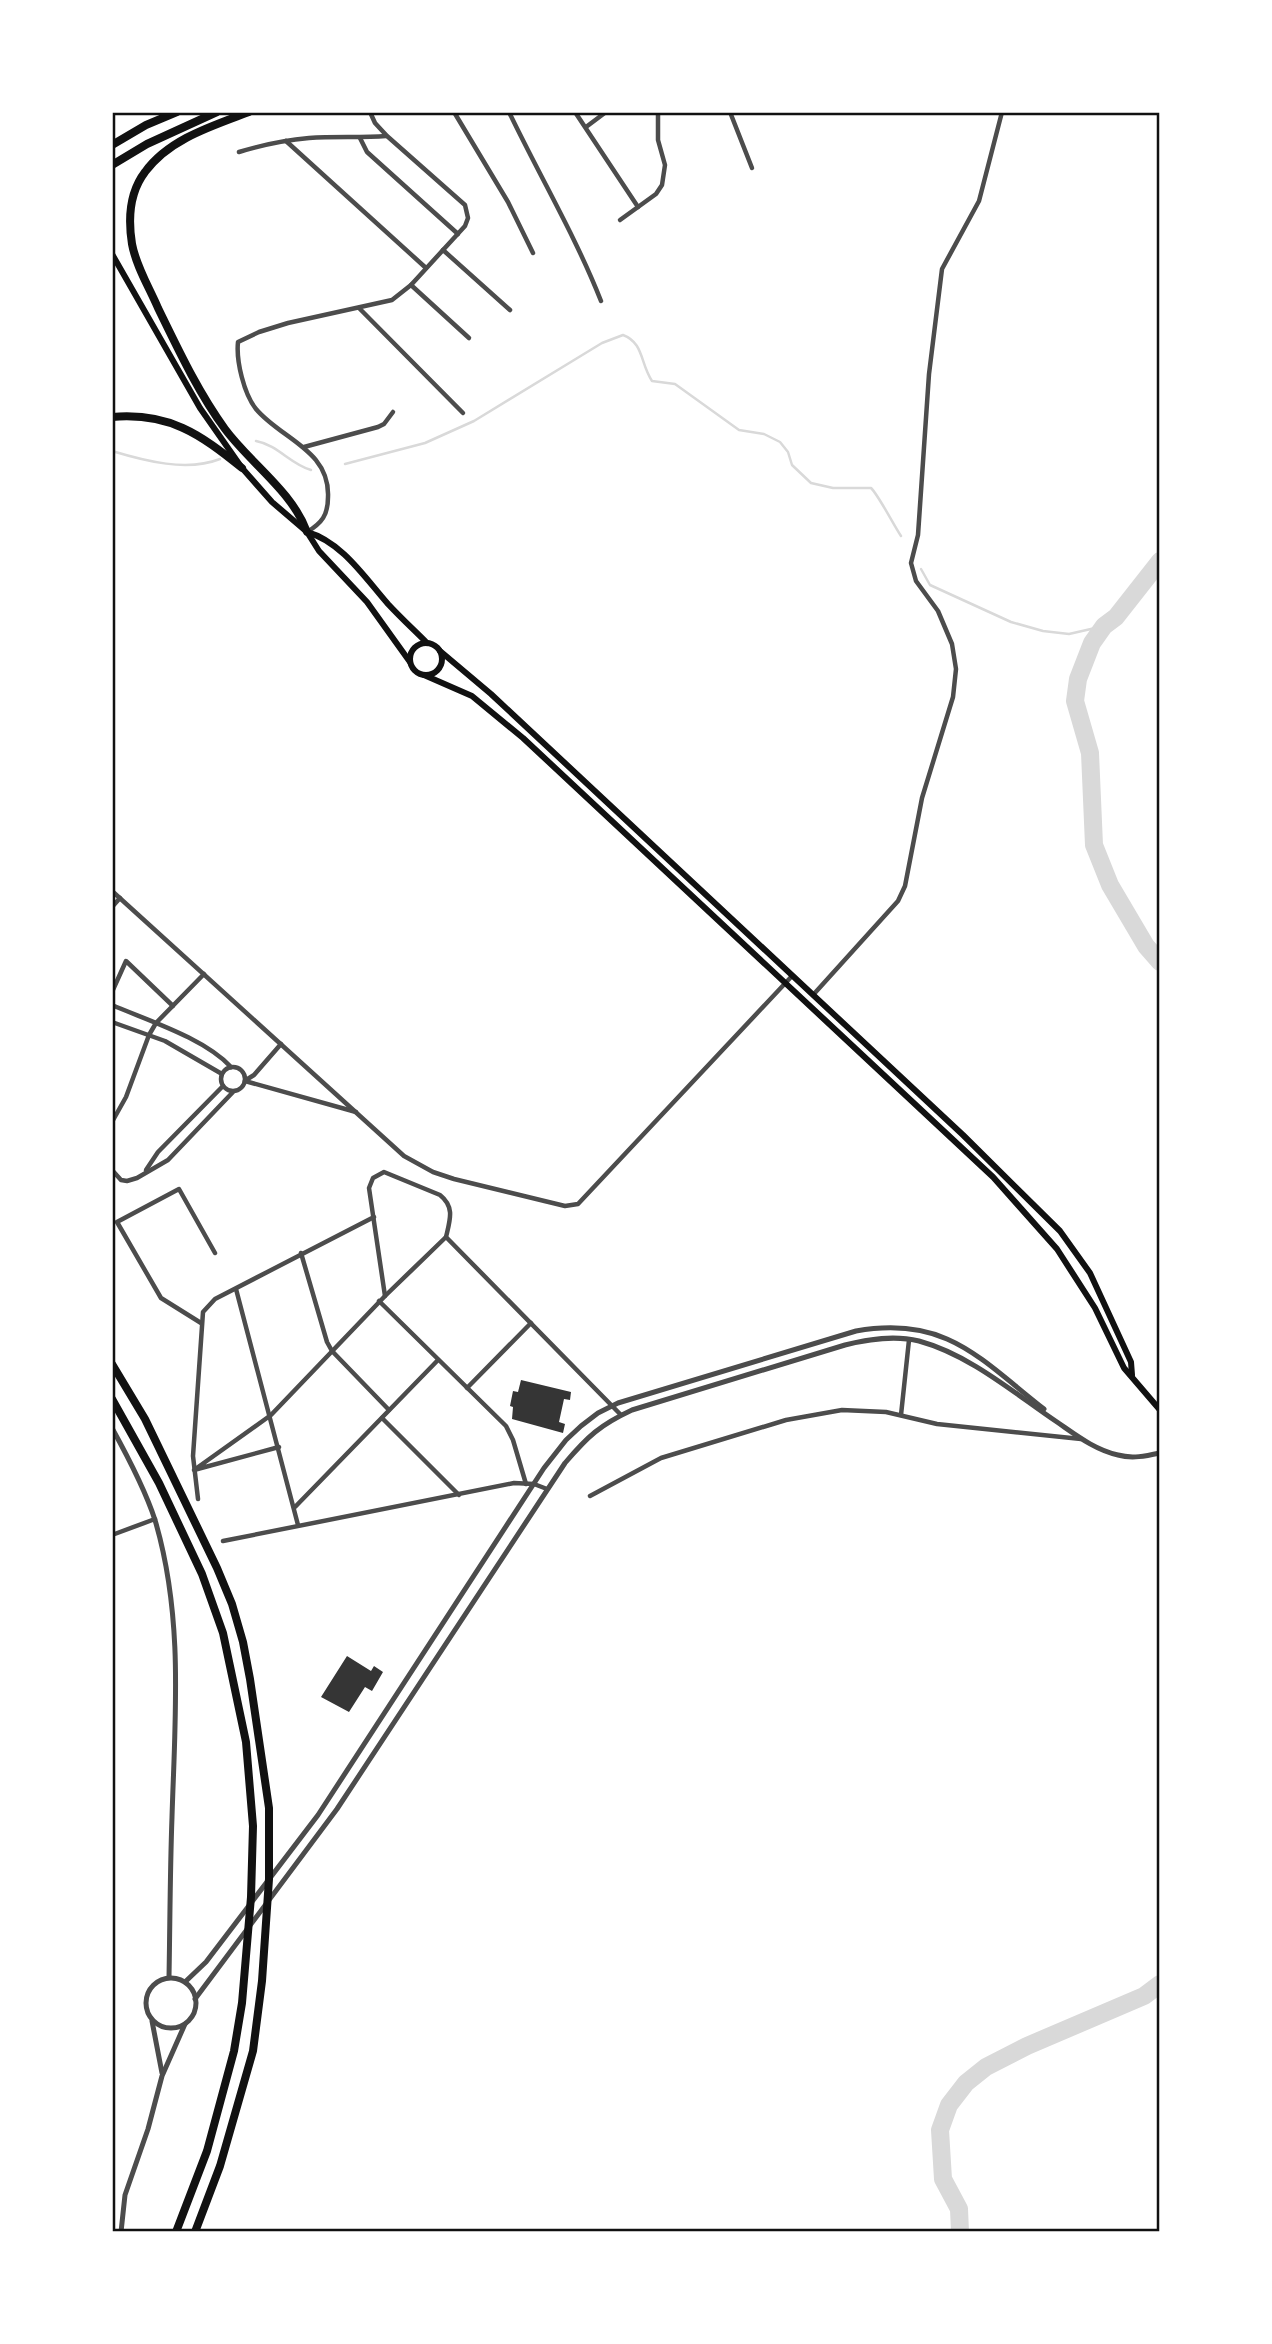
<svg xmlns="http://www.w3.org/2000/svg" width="1272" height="2344" font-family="Figtree,sans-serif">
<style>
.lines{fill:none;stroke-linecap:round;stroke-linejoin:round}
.stream{stroke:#d9d9d9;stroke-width:2.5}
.river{stroke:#d9d9d9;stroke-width:18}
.building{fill:#353535}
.minor{stroke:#4c4c4c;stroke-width:4.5}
.tertiary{stroke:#4c4c4c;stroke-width:5}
.secondary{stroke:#111;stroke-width:6}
.motorway{stroke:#111;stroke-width:8}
.neatline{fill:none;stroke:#111;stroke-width:2.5}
</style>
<rect width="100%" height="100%" fill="#fff"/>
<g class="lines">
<g class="stream">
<path d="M256,441C278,445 290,464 311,470"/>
<path d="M112,451C145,461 187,472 220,459"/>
<path d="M345,464L425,443L474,421L602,343L623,335C644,343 640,363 652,381L675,384L739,430L764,434L780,442L788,452L792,465L811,483L833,488H871C879,496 893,524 901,536"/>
<polyline points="921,569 930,585 1011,622 1043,631 1069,634 1104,626"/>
</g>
<g class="river">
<polyline points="1160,561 1116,617 1104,626 1092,643 1078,679 1075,701 1090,753 1094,845 1110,885 1146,946 1160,962"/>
<polyline points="960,2232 959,2209 943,2179 940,2130 949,2105 966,2083 986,2067 1027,2046 1144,1996 1160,1984"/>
</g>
</g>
<g class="building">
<polygon points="521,1380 571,1392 570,1400 564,1399 559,1422 565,1424 563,1433 512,1419 513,1407 510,1406 513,1391 518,1392"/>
<polygon points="347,1656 371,1671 374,1666 383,1672 372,1691 365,1687 349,1712 321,1697"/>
</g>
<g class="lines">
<g class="minor">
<polyline points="454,112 508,202 533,253"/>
<path d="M509,112C539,175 575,235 601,301"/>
<polyline points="575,112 638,207"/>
<polyline points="730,112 752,168"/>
<polyline points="586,127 606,112"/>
<polyline points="360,138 367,152 458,234"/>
<polyline points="286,141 426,268"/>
<path d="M239,152C262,145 286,140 309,138C335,136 361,138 386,136"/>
<polyline points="620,220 656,194 662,185 665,165 658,140 658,112"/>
<polyline points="443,250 510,310"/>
<polyline points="411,285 469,338"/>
<polyline points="359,308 463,413"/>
<polyline points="304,447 378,427 384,424 393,412"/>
<path d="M307,532C322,523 328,515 328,497C330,450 281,439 256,409C244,394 236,361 238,342L259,332L288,323L392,300L411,285L465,226L468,218L465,205L387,136L375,123L370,112"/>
<polyline points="112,891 404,1156 433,1172 454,1179 565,1206 578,1204 792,976"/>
<polyline points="112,907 120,898"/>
<polyline points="112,992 126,961 173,1006"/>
<polyline points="813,995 898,901 905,886 922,798 953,697 956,669 952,644 938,611 916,581 911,563 918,535 929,374 942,269 979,201 1002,112"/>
<path d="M112,1005C149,1021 204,1038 231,1067"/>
<polyline points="112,1022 165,1041 222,1074"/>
<circle cx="233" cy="1079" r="12"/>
<polyline points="246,1080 254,1075 281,1044"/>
<polyline points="245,1081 356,1112"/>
<polyline points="112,1122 126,1097 149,1035 156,1023 204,974"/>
<polyline points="112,1170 121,1180 127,1181 137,1178 168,1160 233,1092"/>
<polyline points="146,1170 158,1152 223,1086"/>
<polyline points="301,1253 327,1342 332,1351 389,1410"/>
<polyline points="236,1289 298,1525"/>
<path d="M385,1296L369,1188L373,1178L384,1172L440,1195C455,1207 450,1220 446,1237L621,1415"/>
<polyline points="379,1301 506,1426 513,1440 526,1484"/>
<polyline points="201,1323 161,1298 117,1222 179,1189 215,1253"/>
<polyline points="467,1388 531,1323"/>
<polyline points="901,1415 909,1340"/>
<polyline points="382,1418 459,1495"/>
<polyline points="279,1447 194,1470 271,1415 385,1296 446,1237"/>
<polyline points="590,1496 661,1458 786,1420 842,1410 886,1412 937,1424 1081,1439"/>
<polyline points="198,1499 193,1456 203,1312 215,1299 374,1217"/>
<polyline points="295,1507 438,1360"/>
<polyline points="112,1535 155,1519"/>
<polyline points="223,1541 514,1483 534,1484 547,1489"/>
</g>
<g class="tertiary">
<path d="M112,1428C128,1457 145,1489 155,1520C184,1618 175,1717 172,1817C170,1871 170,1924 169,1977"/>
<circle cx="171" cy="2003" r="25"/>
<path d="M185,1982L206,1962L318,1815L544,1468L566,1440L581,1426L598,1413L618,1403L856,1331C946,1315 980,1359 1044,1409"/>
<path d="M195,1999L337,1809L565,1463C588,1436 600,1425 632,1410L845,1345C869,1339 894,1335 919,1341C970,1355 1014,1393 1057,1422C1076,1435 1095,1450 1118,1455C1132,1459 1146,1456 1160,1453"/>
<polyline points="152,2021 162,2073"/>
<polyline points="121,2232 125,2195 148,2129 162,2076 185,2024"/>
</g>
<g class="secondary">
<polyline points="112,254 200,408 242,468 272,502 307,532 319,551 367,602 410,662"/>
<path d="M307,532C342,542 365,578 388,604C401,618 414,630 427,643"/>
<circle cx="426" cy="659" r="16"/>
<polyline points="440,651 491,694 963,1135 1060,1231 1090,1273 1131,1362 1132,1375"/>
<polyline points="424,675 472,696 523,738 993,1177 1057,1249 1095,1308 1124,1368 1160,1410"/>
</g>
<g class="motorway">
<path d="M249,112C212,126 169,139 145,172C129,193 128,219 132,244C136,266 149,287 158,308C178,349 198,392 225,429C251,464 292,491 307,532"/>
<polyline points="112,145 146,125 177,112"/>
<polyline points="112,165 147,144 217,112"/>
<path d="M112,417C169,412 200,434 242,468"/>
<polyline points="112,1364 145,1419 217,1568 232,1604 243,1642 250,1679 269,1808 269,1879 262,1981 253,2051 220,2166 195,2232"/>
<polyline points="112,1399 159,1483 202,1574 223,1633 246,1742 253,1826 251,1897 242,2003 234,2051 207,2151 176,2232"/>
</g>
</g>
<rect width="1272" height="2344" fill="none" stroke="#ffffff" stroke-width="228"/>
<rect x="114" y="114" width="1044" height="2116" class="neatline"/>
</svg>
